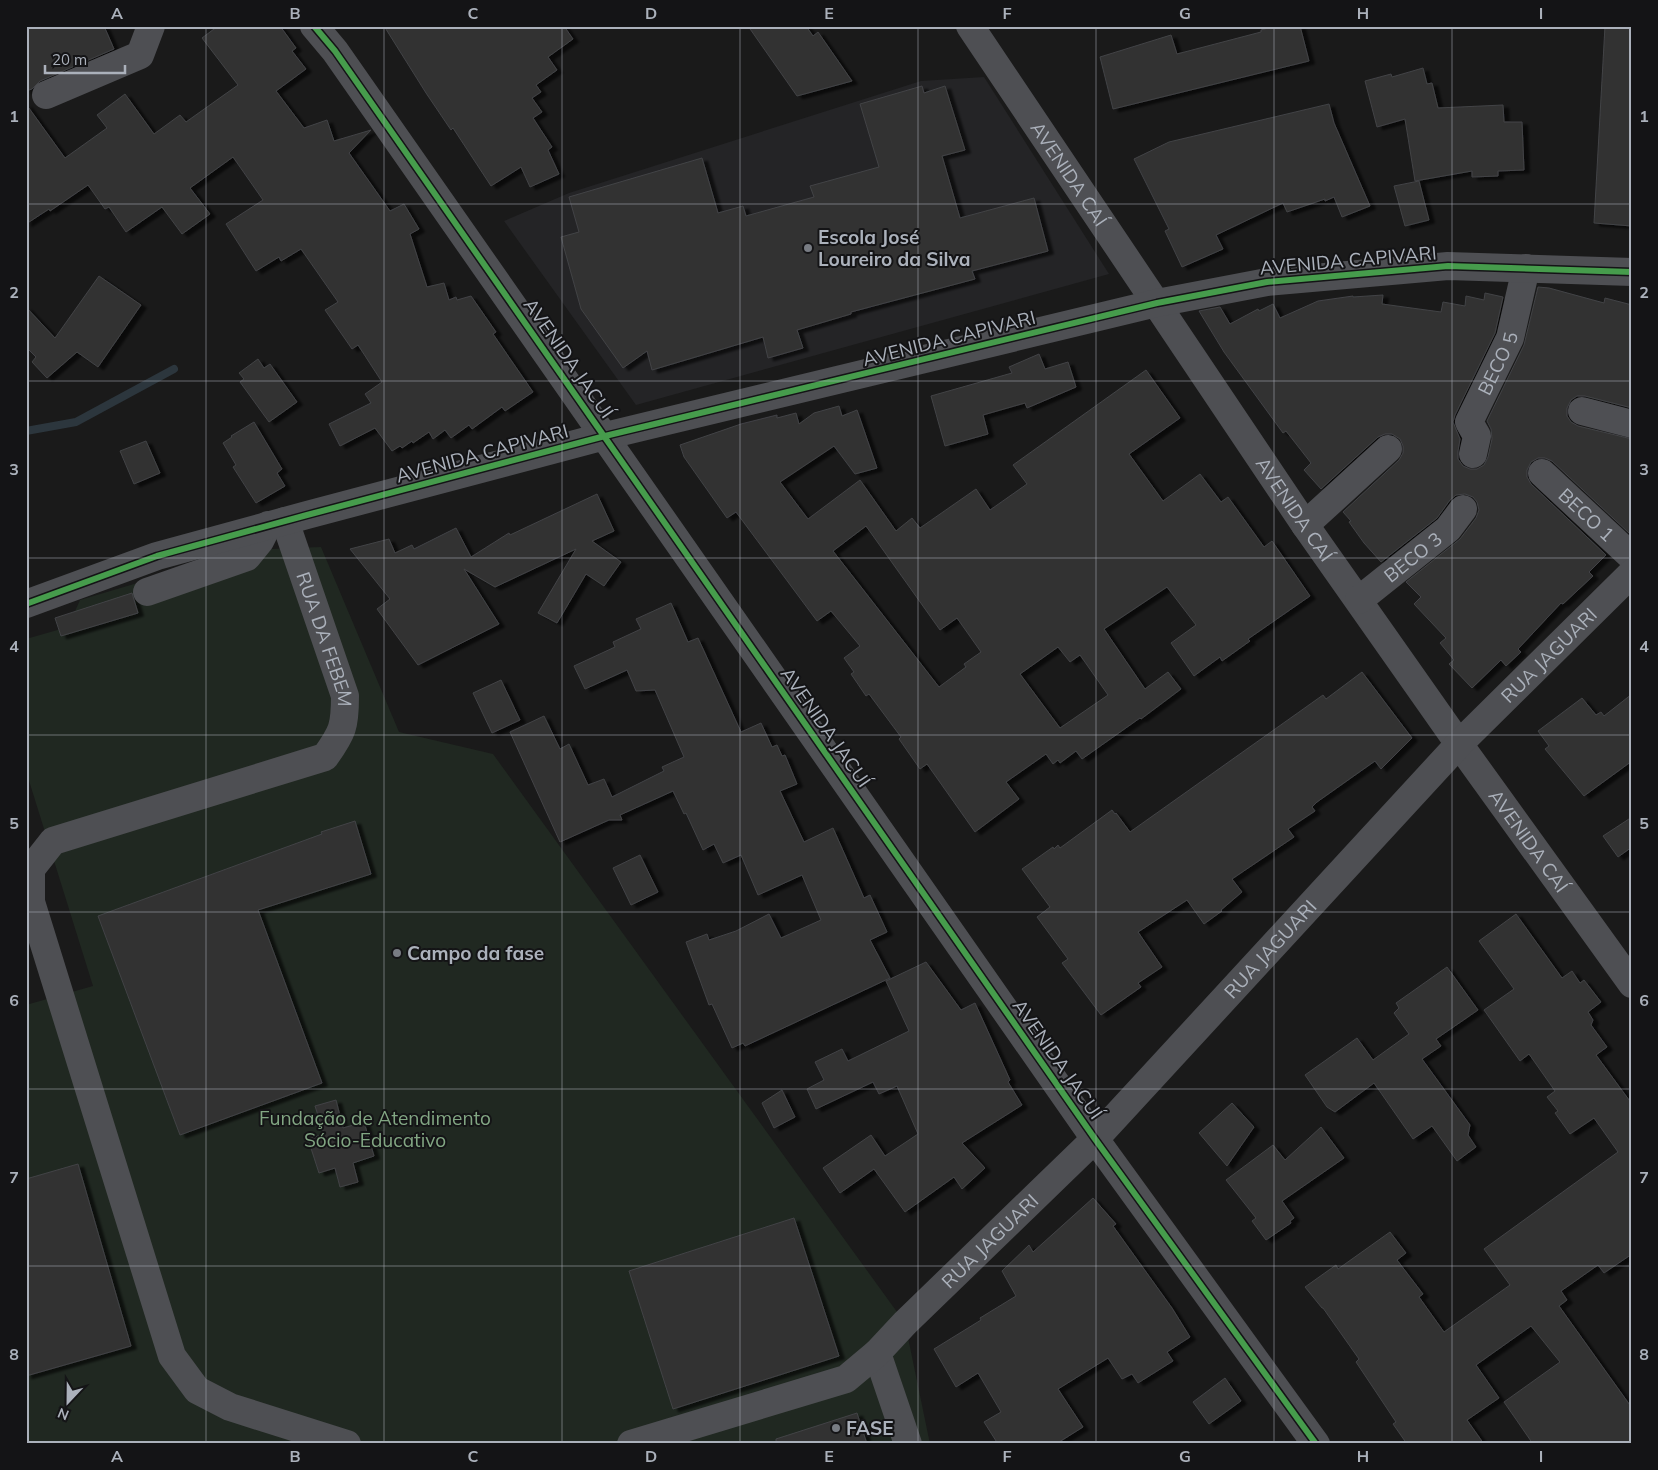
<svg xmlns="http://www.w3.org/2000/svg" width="1658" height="1470" font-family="Mulish,sans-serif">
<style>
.built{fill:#242426}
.green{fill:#202821}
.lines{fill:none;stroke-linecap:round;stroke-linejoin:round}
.stream{stroke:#2c363d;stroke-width:8}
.building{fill:#323232;stroke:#424346;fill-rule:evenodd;filter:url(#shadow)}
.minor{stroke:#4e4f53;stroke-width:28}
.cycleway-casing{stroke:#141416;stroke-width:9}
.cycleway{stroke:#469c4c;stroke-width:6}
.grid{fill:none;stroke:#abb1bb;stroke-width:1;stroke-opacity:0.55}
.poi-dot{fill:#787c83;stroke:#141416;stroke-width:2}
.labels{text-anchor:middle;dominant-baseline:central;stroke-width:4;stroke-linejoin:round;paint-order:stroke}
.street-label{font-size:19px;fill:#abb1bb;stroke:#141416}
.poi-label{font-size:19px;font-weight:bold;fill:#abb1bb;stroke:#141416;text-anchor:start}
.park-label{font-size:19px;fill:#82a683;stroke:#141416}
.neatline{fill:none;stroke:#abb1bb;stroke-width:2}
.grid-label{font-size:16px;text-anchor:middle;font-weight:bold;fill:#abb1bb}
</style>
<defs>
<filter id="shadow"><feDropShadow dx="5.5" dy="3" stdDeviation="1" flood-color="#0009"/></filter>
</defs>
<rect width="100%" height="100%" fill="#1a1a1a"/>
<polygon class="built" points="984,77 1109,274 636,405 504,221 569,193 921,81"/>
<polygon class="green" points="321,547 399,732 493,754 905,1323 930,1444 26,1444 26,1005 93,986 26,771 26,639 68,627 80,600 249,550"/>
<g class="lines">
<polyline class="stream" points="26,431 76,422 174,369"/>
</g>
<g class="building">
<polygon points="26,26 104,26 114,49 40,81 32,89 26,91"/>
<polygon points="218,26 280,26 296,48 292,51 306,69 276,91 304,128 327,120 334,141 371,130 349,153 390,211 404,204 419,229 410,234 427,287 444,283 449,300 456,297 457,300 471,296 496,332 493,334 533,392 505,411 502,407 472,429 469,425 451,438 445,430 433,439 429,432 413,443 412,441 402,448 400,446 392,451 375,428 340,446 329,424 371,403 365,394 382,382 358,345 352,349 325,310 338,302 301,249 281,261 279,257 256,271 226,224 263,200 233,157 190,188 210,214 182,234 162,207 126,232 109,207 105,209 88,185 50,211 49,209 26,224 26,104 65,158 107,128 97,115 125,94 154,134 180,115 186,122 238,85 202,38"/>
<polygon points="384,26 564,26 573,39 548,57 557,70 536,85 541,92 532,98 542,112 533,118 552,147 548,150 559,174 530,187 521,167 491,186 453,128 451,130 426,93"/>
<polygon points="748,26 806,26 813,36 818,32 852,81 797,96"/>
<polygon points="1275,26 1300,26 1309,61 1113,109 1100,57 1171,35 1177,54 1261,32 1261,30"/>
<polygon points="1605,26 1632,26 1632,226 1594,223"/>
<polygon points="1423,68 1427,84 1432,83 1438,108 1503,105 1504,122 1522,122 1524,170 1498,171 1498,176 1472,177 1472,171 1415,181 1405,119 1377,127 1365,81 1391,74 1392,77"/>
<polygon points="922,86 924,93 945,86 965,150 942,156 960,218 1034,198 1048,251 972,271 975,279 851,312 851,314 797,330 803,348 768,358 763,337 652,370 647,351 623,368 581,309 561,237 579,232 569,197 702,158 718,213 743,206 746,216 814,197 810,186 879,167 860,104"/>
<polygon points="1329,104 1334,123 1370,206 1342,217 1334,197 1325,201 1325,199 1287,212 1283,203 1216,235 1223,249 1182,267 1165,231 1169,229 1134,159 1169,142"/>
<polygon points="1419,181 1429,220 1405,226 1394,186"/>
<polygon points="99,276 141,305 98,367 77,352 47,378 32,362 36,357 26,347 26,307 55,338"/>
<polygon points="1538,287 1549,288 1604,303 1605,298 1632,305 1632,408 1585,396 1577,396 1571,400 1567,408 1567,416 1571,422 1578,426 1632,439 1632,530 1629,533 1552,461 1545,458 1538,458 1531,462 1527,470 1527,477 1531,484 1606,555 1589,572 1593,576 1563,604 1561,603 1518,649 1521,652 1506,666 1501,660 1472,688 1449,664 1454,660 1440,643 1446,638 1414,604 1421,597 1406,582 1460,539 1476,518 1479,510 1477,502 1473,497 1465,494 1456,495 1450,500 1437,518 1381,562 1364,543 1349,522 1351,521 1343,512 1399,460 1403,453 1403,446 1400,439 1392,434 1385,434 1378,437 1321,489 1304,470 1311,463 1286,431 1283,433 1224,352 1199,311 1220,307 1230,324 1258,309 1259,311 1273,304 1280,318 1318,301 1353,296 1353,297 1383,295 1382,304 1441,312 1443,302 1465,306 1466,296 1484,300 1485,293 1503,297 1495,333 1455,415 1453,422 1460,439 1458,451 1458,459 1463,466 1470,469 1477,469 1484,465 1488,457 1492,439 1491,429 1487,421 1524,345"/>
<polygon points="1039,354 1045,369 1068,362 1076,387 1027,408 1025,403 983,415 988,434 945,446 931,396 1012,373 1009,367"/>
<polygon points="258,359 264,368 270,364 297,402 269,422 240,382 244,379 239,373"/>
<path d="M1146,370L1180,418L1129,454L1163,501L1200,474L1221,502L1228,497L1264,547L1272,541L1310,596L1248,639L1250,641L1222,661L1220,657L1194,676L1171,643L1196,625L1167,587L1104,629L1145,689L1168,672L1181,689L1141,719L1140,718L1082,759L1076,751L1060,763L1058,760L1053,764L1046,754L1006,782L1019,799L975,832L927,764L920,769L899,739L901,737L869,694L866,696L851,674L854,672L844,658L860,646L831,611L817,621L736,512L727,518L684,457L680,445L741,424L777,415V418L796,413L799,424L814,413L839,406L842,416L857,410L877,468L855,474L834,446L780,482L808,519L860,480L896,531L912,518L920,528L976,489L990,510L1027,484L1013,465ZM866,526L940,630L957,618L981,652L964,664L966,667L939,687L833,551ZM1058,647L1070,662L1080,655L1108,695L1060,728L1020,674Z"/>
<polygon points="254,422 282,469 277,473 285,486 256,503 233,467 236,465 223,443 232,437 231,436"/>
<polygon points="146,441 160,473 134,484 120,451"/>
<polygon points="597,494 614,531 592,541 621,562 604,586 586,574 557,623 538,613 576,549 495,587 464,569 499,624 418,665 377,609 390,599 350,549 389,539 395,553 412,545 414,549 456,528 471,557 509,533 510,535"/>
<polygon points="132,593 138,613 61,636 55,618"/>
<polygon points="671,603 688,642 698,638 741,732 761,723 772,747 777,745 782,756 785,755 797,784 780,791 804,842 833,828 864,898 870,895 887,932 870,940 890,978 745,1046 743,1043 732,1048 712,1004 709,1005 686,942 707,934 709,940 736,931 769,914 781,938 821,920 802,875 758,895 741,855 723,863 714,844 703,850 686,813 684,814 673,791 620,815 622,820 609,820 560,842 510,732 544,716 560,749 569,744 588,785 604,779 612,797 664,771 662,767 684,757 655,690 636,691 627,670 585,689 574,666 615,647 613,642 641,629 636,619"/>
<polygon points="1362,672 1412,738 1381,769 1375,761 1317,802 1312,807 1315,811 1288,829 1294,837 1232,879 1242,892 1221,910 1222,911 1204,924 1187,900 1138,932 1162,967 1138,983 1141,987 1101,1015 1062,963 1068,959 1037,917 1050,907 1022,869 1053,847 1054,849 1058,845 1060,848 1112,810 1115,814 1116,813 1130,832 1323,695 1326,699"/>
<polygon points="501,680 520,720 492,733 473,693"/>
<polygon points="1632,694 1632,761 1584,796 1545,749 1549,746 1538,731 1582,698 1596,715 1601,712 1604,716"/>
<polygon points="1632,817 1632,847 1618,857 1603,836"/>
<polygon points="355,821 371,874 258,910 322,1083 180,1135 98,916 322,834 321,832"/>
<polygon points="640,855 658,892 631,905 613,868"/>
<polygon points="1516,914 1562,978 1572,971 1580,983 1584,980 1601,1002 1588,1012 1593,1020 1591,1025 1607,1047 1596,1055 1632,1104 1632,1254 1604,1273 1598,1265 1561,1291 1567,1300 1559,1306 1632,1408 1632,1444 1533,1444 1504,1402 1560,1362 1531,1326 1476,1365 1499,1398 1467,1420 1484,1444 1407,1444 1393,1424 1396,1422 1356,1362 1359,1359 1323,1308 1322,1308 1305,1287 1336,1265 1338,1269 1390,1232 1406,1253 1397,1260 1423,1294 1419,1297 1444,1332 1510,1285 1484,1249 1618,1152 1594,1118 1570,1134 1555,1113 1558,1111 1547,1097 1555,1091 1529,1054 1520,1061 1484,1010 1514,989 1479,941"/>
<polygon points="926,962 961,1010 975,1003 1010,1080 1008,1082 1022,1105 962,1143 985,1168 962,1189 954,1177 905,1212 874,1169 840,1193 823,1168 871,1135 885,1156 918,1134 897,1086 879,1094 873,1082 816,1109 807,1089 824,1080 815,1062 842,1049 848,1061 909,1031 886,981"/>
<polygon points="1447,967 1478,1010 1436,1039 1441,1046 1422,1059 1470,1125 1468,1135 1476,1147 1457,1161 1432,1126 1413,1139 1374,1083 1335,1112 1327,1107 1305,1075 1357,1038 1373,1060 1409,1034 1394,1013 1399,1008 1396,1003"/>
<polygon points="782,1090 795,1117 774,1128 762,1103"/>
<polygon points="336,1100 343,1128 364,1122 374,1156 353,1163 358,1182 340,1187 335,1168 319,1173 308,1139 324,1134 315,1106"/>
<polygon points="1232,1103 1254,1127 1227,1166 1199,1133"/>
<polygon points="1321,1127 1344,1158 1282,1201 1294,1218 1290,1221 1291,1223 1266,1240 1252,1221 1256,1218 1226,1180 1273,1145 1285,1160"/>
<polygon points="78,1164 131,1346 26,1376 26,1179"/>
<polygon points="1093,1198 1116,1224 1113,1226 1172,1308 1190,1337 1167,1352 1173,1361 1138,1383 1132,1374 1122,1379 1108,1358 1058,1389 1083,1427 1056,1444 998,1444 984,1422 1001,1412 978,1373 956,1387 934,1349 981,1320 980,1318 1016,1296 1002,1271 1029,1245 1033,1252"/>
<polygon points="794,1218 839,1356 673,1409 629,1271"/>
<polygon points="1225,1378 1241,1401 1209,1424 1193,1402"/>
<polygon points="857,1413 867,1444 776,1444 776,1439"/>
</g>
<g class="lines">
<g class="minor">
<polyline points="314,26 335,51 1095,1139 1316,1444"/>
<path id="s1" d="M970,26L1305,525L1459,744L1632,984"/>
<polyline points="46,95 140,55 151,26"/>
<polyline points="1582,411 1632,424"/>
<path id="s2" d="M1473,454L1477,436L1469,422L1510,338L1526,268"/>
<path id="s3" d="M1542,473L1632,557"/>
<path id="s4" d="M285,521L345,696C345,726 343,732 325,757L53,841L31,869V902L172,1356L197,1390L230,1407L347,1444"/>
<polyline points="1305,525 1388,449"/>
<polyline points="147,592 247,557 260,541 268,525"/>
<path id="s5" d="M1359,600L1448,529L1463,509"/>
<polyline points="26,604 157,556 307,515 605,436 1157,303 1267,282 1448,266 1632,272"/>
<polyline points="877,1353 908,1444"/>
<path id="s6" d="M631,1444L846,1379L877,1353L905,1323L1095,1139L1459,744L1632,573"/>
</g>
<defs>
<g id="cycleway">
<polyline points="314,26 335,51 1095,1139 1316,1444"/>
<polyline points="26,604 157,556 307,515 605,436 1157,303 1267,282 1448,266 1632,272"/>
</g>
</defs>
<use href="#cycleway" class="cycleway-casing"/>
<use href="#cycleway" class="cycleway"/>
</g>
<path class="grid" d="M206,26V1444M384,26V1444M562,26V1444M740,26V1444M918,26V1444M1096,26V1444M1274,26V1444M1452,26V1444M26,204H1632M26,381H1632M26,558H1632M26,735H1632M26,912H1632M26,1089H1632M26,1266H1632"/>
<g class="poi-dot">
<circle cx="808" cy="248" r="5"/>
<circle cx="397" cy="953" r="5"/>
<circle cx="836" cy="1428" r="5"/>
</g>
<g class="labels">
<g class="street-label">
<text stroke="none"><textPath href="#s1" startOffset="178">AVENIDA CAÍ</textPath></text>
<text transform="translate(1348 260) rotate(-5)">AVENIDA CAPIVARI</text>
<text transform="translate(949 338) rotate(-14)">AVENIDA CAPIVARI</text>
<text transform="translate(569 358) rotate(55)">AVENIDA JACUÍ</text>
<text stroke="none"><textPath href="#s2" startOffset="100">BECO 5</textPath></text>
<text transform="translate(482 453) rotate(-15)">AVENIDA CAPIVARI</text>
<text stroke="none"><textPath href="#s1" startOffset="582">AVENIDA CAÍ</textPath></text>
<text stroke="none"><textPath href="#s3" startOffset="61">BECO 1</textPath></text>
<text stroke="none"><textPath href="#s5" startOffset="69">BECO 3</textPath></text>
<text stroke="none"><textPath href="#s4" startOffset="125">RUA DA FEBEM</textPath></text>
<text stroke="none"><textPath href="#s6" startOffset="1234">RUA JAGUARI</textPath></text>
<text transform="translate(826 727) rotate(55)">AVENIDA JACUÍ</text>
<text stroke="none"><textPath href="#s1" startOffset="988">AVENIDA CAÍ</textPath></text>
<text stroke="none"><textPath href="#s6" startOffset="829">RUA JAGUARI</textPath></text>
<text transform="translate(1058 1059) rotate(55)">AVENIDA JACUÍ</text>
<text stroke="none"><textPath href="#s6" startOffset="424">RUA JAGUARI</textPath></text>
</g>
<g class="poi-label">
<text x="818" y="237">Escola José<tspan x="818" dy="22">Loureiro da Silva</tspan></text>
<text x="407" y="953">Campo da fase</text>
<text x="846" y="1428">FASE</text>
</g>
<g class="park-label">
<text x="375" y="1118">Fundação de Atendimento<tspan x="375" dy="22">Sócio-Educativo</tspan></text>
</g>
</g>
<rect width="1658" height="1470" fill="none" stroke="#141416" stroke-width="55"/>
<g transform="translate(68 1402) rotate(202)" stroke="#141416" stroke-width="4" paint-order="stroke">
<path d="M0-4L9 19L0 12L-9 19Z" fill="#abb1bb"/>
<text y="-8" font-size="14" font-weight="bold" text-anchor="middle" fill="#abb1bb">N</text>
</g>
<path d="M45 65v8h80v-8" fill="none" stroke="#abb1bb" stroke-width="2.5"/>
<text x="52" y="65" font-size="15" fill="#abb1bb" stroke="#141416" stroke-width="4" paint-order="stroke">20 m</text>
<rect x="28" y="28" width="1602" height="1414" class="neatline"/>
<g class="grid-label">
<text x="117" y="19">A</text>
<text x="295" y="19">B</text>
<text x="473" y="19">C</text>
<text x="651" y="19">D</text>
<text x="829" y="19">E</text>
<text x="1007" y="19">F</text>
<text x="1185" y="19">G</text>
<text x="1363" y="19">H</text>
<text x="1541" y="19">I</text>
<text x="14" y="122">1</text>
<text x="1644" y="122">1</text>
<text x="14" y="298">2</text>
<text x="1644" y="298">2</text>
<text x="14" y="475">3</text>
<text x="1644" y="475">3</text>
<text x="14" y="652">4</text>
<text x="1644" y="652">4</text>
<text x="14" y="829">5</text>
<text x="1644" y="829">5</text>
<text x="14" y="1006">6</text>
<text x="1644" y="1006">6</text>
<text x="14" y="1183">7</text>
<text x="1644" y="1183">7</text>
<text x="14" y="1360">8</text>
<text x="1644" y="1360">8</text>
<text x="117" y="1462">A</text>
<text x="295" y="1462">B</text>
<text x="473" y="1462">C</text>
<text x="651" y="1462">D</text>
<text x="829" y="1462">E</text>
<text x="1007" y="1462">F</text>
<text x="1185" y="1462">G</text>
<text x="1363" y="1462">H</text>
<text x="1541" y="1462">I</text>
</g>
</svg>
